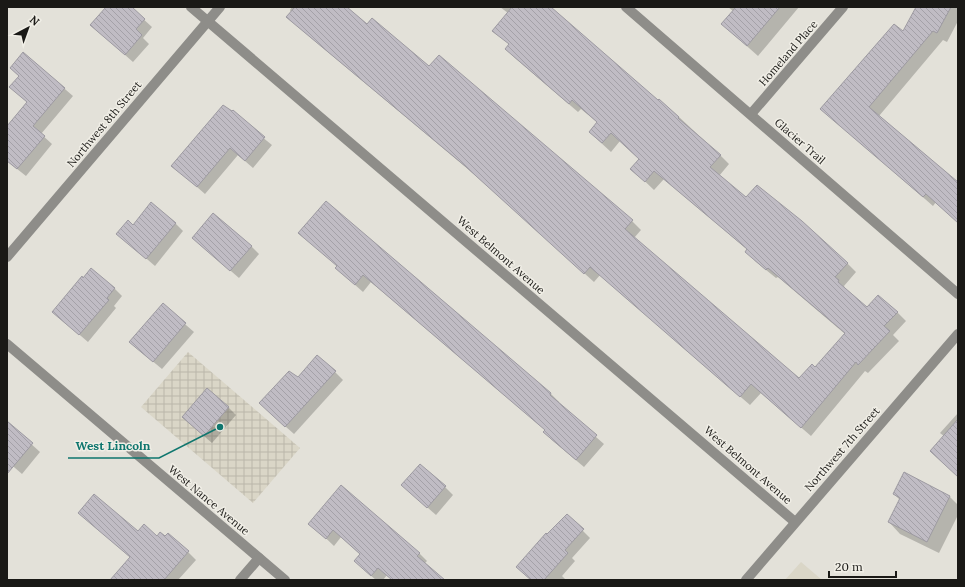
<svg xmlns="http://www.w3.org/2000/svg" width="965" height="587" font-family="Lora,serif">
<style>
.built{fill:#dad6c7}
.industrial{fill:url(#industrial-grid)}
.shadow{fill:#0003}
.building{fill:url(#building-back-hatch);stroke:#9d9aa1}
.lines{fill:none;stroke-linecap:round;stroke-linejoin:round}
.minor{stroke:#8e8d89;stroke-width:10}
.labels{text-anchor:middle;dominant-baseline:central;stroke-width:3;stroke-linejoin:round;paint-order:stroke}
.street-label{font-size:11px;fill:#1a1916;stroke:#f0eee6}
.leader{fill:none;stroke:#0f766e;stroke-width:1.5}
.callout-dot{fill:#0f766e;stroke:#f0eee6;stroke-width:1.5}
.callout-label{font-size:12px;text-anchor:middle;font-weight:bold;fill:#0f766e;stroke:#f0eee6;stroke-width:3;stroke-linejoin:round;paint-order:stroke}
</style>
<defs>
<pattern id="industrial-grid" width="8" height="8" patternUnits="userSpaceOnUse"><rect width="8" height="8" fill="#dad6c7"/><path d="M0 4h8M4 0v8" fill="none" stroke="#bab7aa"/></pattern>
<pattern id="building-back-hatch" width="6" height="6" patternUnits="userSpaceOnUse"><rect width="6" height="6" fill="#c0bcc4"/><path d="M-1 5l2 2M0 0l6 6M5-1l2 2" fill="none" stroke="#a4a1a8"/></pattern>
</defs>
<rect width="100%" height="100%" fill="#e3e1d9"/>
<polygon class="built" points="801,562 822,580 785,580"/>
<polygon class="industrial" points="188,352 300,448 253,503 141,407"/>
<g class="shadow">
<polygon points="107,7 130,7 152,27 143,38 149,44 133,62 91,25"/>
<polygon points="292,7 345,7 367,25 429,68 632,221 641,230 634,238 799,379 815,368 845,334 778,277 776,278 755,261 748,250 664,179 654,190 632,169 640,159 620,141 611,152 599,141 590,132 598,123 581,109 578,112 515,58 506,49 510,45 494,30 508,13 500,7 549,7 658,102 659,101 679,117 720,155 729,164 719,176 746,199 847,263 856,272 844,286 847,291 867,309 897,312 906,321 893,335 899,341 868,373 865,371 811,436 761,393 750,405 600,275 594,282 475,175 297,26 290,10"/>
<polygon points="728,7 799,7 758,56 722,24 733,11"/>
<polygon points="917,7 958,7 958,21 947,42 943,40 879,116 958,183 958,222 936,202 933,206 822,109 903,33"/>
<polygon points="23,53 73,96 41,134 52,144 26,176 7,161 7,127 27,102 19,95 20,77 11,68"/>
<polygon points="224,106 272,145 253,168 238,155 205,194 173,166"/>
<polygon points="326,202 551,394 559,402 557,403 604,444 584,467 552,440 544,432 546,430 371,282 363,292 336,268 338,267"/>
<polygon points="176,224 183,231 155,266 126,241 133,226"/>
<polygon points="193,238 251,246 259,254 239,278"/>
<polygon points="114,288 122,296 114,306 116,308 88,342 53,312"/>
<polygon points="163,305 194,332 162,369 139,350"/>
<polygon points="335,372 343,380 294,434 268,411 298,378"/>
<polygon points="228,407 236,415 212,443 191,425"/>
<polygon points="958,413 958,476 944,436 940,433"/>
<polygon points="7,422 40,452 22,474 7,461"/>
<polygon points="904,474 950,497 958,505 958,515 939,553 900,534 889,522 900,500 894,494"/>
<polygon points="445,487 453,495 436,515 411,493"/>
<polygon points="80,513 157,537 188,552 196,560 178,580 167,580 162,576 159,580 111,580 131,558"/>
<polygon points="567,515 590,538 572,558 575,561 562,576 566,580 531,580 525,575 547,536"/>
<polygon points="310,523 419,553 427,561 424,564 443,580 392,580 387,575 383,580 376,580 363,569 361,555 341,537 334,546"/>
</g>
<g class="building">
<polygon points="106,7 132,7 145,19 136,29 142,35 125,55 90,25"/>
<polygon points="295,7 347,7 367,24 372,18 429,66 439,55 633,220 625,229 799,378 812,364 815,367 845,333 768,268 766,270 745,252 747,249 654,171 645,182 630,169 639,159 611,133 602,143 589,132 597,122 572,100 569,104 505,49 509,44 492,31 512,7 551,7 658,100 659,99 679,117 678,118 721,155 710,167 746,197 757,185 802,221 848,263 835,277 839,280 838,282 867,307 878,295 898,312 884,326 890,331 858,365 856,362 801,428 751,384 740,397 590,267 584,274 465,166 286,17"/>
<polygon points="736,7 780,7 747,46 721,24"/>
<polygon points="916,7 951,7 937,33 933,31 869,107 958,182 958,223 926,194 923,197 820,109 894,24 903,31"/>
<polygon points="23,52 65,88 33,126 45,136 17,169 7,161 7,126 27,102 9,87 19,76 10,68"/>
<polygon points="223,105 232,111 233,110 265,137 245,161 230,148 197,187 171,166"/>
<polygon points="326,201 551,393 550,395 597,435 576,460 543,432 545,430 363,275 355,285 335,268 337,266 298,233"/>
<polygon points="151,202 176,223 146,259 116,234 128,220 133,225"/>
<polygon points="213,213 252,246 230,271 192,238"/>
<polygon points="91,268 115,288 107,298 109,300 79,335 52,312 82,276 83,278"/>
<polygon points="163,303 186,323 153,362 129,342"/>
<polygon points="317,355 336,371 285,427 259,403 289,371 298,377"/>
<polygon points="207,388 229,407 204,436 182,417"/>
<polygon points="958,419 958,477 930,451"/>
<polygon points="7,421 33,443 7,474"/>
<polygon points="420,464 446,486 427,508 401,485"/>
<polygon points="904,472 950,496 927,542 888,522 900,498 893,494"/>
<polygon points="341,485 420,553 417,556 445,580 392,580 378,568 371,576 354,561 360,554 333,530 326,539 308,524"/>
<polygon points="94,494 138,531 144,524 157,536 160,532 165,536 168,533 189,551 164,580 110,580 130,557 78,513"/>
<polygon points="567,514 584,529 565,550 568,553 544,580 531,580 516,567 546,533 547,534"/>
</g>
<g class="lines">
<g class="minor">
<polyline points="191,7 795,522"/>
<polyline points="626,7 958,294"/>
<polyline points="751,114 843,7"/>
<polyline points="7,257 220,7"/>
<polyline points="7,344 285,580"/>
<polyline points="240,580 259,558"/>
<polyline points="746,580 958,334"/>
</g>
</g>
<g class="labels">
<g class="street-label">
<text transform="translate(788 53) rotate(-49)">Homeland Place</text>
<text transform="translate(104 124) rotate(-50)">Northwest 8th Street</text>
<text transform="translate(800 141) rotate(41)">Glacier Trail</text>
<text transform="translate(501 255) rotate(41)">West Belmont Avenue</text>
<text transform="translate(842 449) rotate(-49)">Northwest 7th Street</text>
<text transform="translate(748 465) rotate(41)">West Belmont Avenue</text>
<text transform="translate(209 500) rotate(40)">West Nance Avenue</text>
</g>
</g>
<path class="leader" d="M220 427L159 458H68"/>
<circle class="callout-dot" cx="220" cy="427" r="4"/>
<g class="callout-label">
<text x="113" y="450">West Lincoln</text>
</g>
<rect width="965" height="587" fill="none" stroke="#1a1916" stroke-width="16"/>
<g transform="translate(28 28) rotate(41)" stroke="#f0eee6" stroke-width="3" paint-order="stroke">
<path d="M0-3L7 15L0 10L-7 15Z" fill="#1a1916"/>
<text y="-6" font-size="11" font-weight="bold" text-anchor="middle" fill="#1a1916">N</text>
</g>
<path d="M829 571v6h67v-6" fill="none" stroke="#1a1916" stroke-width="2"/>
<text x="835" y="571" font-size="12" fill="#1a1916" stroke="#f0eee6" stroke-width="3" paint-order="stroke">20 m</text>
</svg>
